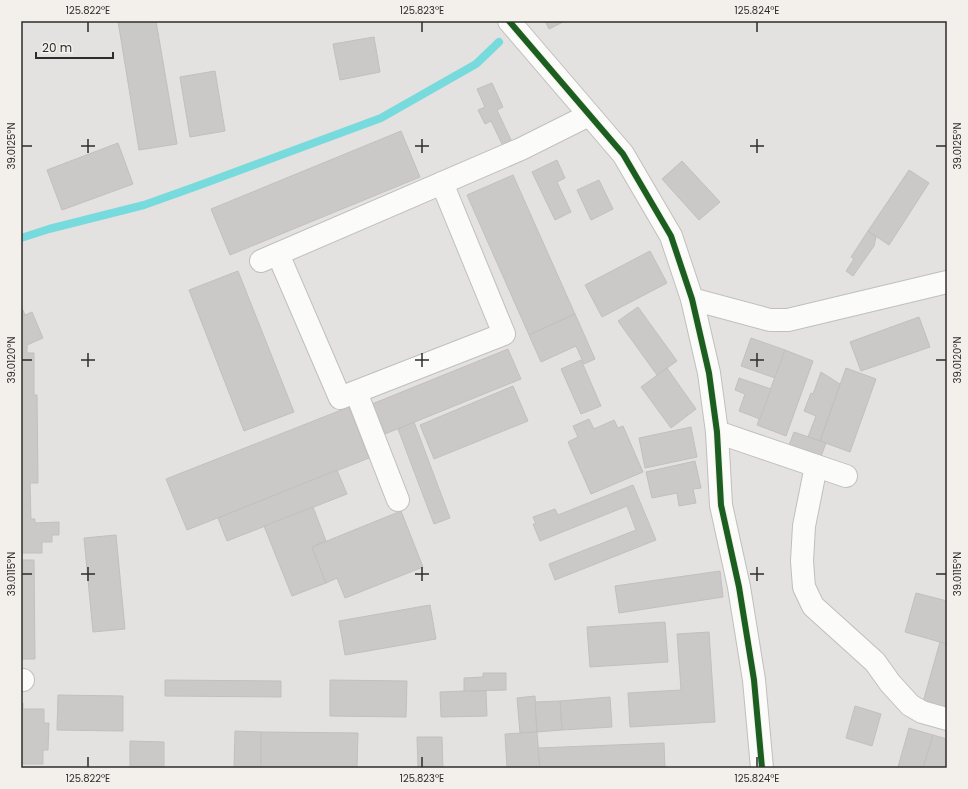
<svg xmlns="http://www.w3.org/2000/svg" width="968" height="789" font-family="Poppins,sans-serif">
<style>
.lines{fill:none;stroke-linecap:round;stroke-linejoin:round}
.stream{stroke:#77dadc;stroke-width:8}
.building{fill:#cbc9c8;stroke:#c1c0be}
.minor-casing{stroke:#c1bfbd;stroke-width:24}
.minor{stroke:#fbfbfa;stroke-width:22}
.cycleway-casing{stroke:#f3f0eb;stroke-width:8}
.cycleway{stroke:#1b5e20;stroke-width:6}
.ticks{fill:none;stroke:#2e2d2b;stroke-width:1.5}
.neatline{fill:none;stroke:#2e2d2b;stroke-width:1.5}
.ticks-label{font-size:10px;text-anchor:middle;fill:#2e2d2b}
</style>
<rect width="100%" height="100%" fill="#e4e2e0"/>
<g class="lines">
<polyline class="stream" points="21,238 49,229 144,205 200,185 381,118 476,64 499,42"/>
</g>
<g class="building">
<polygon points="118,21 156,21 177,144 139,150"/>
<polygon points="545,21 565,21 549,29"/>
<polygon points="374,37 380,72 340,80 333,44"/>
<polygon points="215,71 225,131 190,137 180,77"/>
<polygon points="492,83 503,107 497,110 512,142 503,146 491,121 485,124 478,110 485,107 477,89"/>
<polygon points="401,131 420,177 230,255 211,209"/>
<polygon points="118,143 133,184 62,210 47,170"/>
<polygon points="557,160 565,178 557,182 571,212 555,220 532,172"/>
<polygon points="682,161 720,202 699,220 662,179"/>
<polygon points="909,170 929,183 889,245 868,231"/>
<polygon points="513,175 575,314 529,335 467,195"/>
<polygon points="599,180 613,209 591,220 577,190"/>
<polygon points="868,231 876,237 874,246 853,276 846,271 854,259 851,257"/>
<polygon points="650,251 667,283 602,317 585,285"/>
<polygon points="238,271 294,412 244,431 189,290"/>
<polygon points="21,306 25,315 21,317"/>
<polygon points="638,307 677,361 657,375 618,321"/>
<polygon points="32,312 43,338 27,345 27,353 34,353 34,395 37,395 38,483 30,483 31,519 35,519 35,523 59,522 59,535 52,535 52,542 42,542 42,553 21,553 21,317"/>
<polygon points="575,314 595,359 584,364 576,346 541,362 529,335"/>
<polygon points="919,317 930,347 861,371 850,342"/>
<polygon points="751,338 785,350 775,378 741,366"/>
<polygon points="508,349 521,379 385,434 372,404"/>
<polygon points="785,350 813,361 786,436 757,425"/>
<polygon points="581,360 601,406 581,414 561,369"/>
<polygon points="667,368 696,409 671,428 641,387"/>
<polygon points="846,368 876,379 850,452 820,441"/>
<polygon points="821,372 840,384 820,441 808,437 816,416 804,411 811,393 813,394"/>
<polygon points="739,378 771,389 760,419 739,411 745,394 735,390"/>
<polygon points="513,386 528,421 434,459 420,425"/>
<polygon points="349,407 369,458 187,530 166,479"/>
<polygon points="589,419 594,429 614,420 618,428 623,426 643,472 591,494 568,442 578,437 573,426"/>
<polygon points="414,422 450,518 434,524 398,429"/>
<polygon points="691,427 697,457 645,468 639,438"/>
<polygon points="794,432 826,443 820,459 788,448"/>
<polygon points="695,461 701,488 693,489 696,503 679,506 677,493 652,498 646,472"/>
<polygon points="337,470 347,494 227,541 218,518"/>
<polygon points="633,485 656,540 555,580 549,564 636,530 627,506 540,541 533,524 536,524 533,517 555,509 558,515"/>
<polygon points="313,507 326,541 312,547 326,583 292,596 264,526"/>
<polygon points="401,511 423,567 345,598 337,578 326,583 312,547"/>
<polygon points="116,535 125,629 93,632 84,538"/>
<polygon points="21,560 34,560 35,659 21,659"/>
<polygon points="720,571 723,597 619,613 615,586"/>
<polygon points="916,593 947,601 947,644 905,632"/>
<polygon points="430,605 436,639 345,655 339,621"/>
<polygon points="665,622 668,662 590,667 587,627"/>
<polygon points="709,632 715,722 630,727 628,693 681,690 677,634"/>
<polygon points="940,642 947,644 947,709 923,702"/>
<polygon points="483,673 506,673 506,690 464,691 464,678 483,677"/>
<polygon points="165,680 281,681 281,697 165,696"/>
<polygon points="330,680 407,681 406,717 330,716"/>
<polygon points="464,691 486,691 487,716 441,717 440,692"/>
<polygon points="58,695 123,696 123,731 57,730"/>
<polygon points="535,696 537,732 520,733 517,698"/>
<polygon points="610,697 612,727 562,730 560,701"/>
<polygon points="560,701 562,730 537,732 535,702"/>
<polygon points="21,703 23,703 23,709 44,709 44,723 49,723 48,750 43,750 43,764 22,764 22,768 21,768"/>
<polygon points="855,706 881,714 872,746 846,738"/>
<polygon points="909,728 933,735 923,768 902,768 898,767"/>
<polygon points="235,731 261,732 261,768 234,768"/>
<polygon points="261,732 358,733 357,768 261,768"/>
<polygon points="537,732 540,768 507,768 505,734"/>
<polygon points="933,735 947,739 947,768 923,768"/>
<polygon points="417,737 442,737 443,768 418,768"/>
<polygon points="130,741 164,742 164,768 130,768"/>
<polygon points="664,743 665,768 540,768 538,748"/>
</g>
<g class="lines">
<defs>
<g id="minor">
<polyline points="509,21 623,154 671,236 692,299 709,373 717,432 721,505 739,587 754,680 762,768"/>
<polyline points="278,254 340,398 504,334 442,183"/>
<polyline points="261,261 521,149 589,115"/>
<polyline points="692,299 770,320 788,320 947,282"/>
<polyline points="356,392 398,500"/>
<polyline points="717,432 846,476"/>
<polyline points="816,466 804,526 802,561 804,587 813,606 875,662 890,683 910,705 922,712 947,719"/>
<polyline points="21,680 23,680"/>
</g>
</defs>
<use href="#minor" class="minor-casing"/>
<use href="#minor" class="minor"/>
<defs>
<polyline id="cycleway" points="509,21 623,154 671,236 692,299 709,373 717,432 721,505 739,587 754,680 762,768"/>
</defs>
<use href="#cycleway" class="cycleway-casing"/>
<use href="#cycleway" class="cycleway"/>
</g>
<path class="ticks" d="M88,22V32M422,22V32M757,22V32M88,139V153M422,139V153M757,139V153M22,146H32M81,146H95M415,146H429M750,146H764M936,146H946M88,353V367M422,353V367M757,353V367M22,360H32M81,360H95M415,360H429M750,360H764M936,360H946M88,567V581M422,567V581M757,567V581M22,574H32M81,574H95M415,574H429M750,574H764M936,574H946M88,757V767M422,757V767M757,757V767"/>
<rect width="968" height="789" fill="none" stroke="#f3f0eb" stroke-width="44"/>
<path d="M36 52v6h77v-6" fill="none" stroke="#2e2d2b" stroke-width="2"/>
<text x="42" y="52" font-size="12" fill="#2e2d2b" stroke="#f3f0eb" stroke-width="3" paint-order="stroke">20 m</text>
<rect x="22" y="22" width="924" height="745" class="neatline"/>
<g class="ticks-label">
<text x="88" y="14">125.822°E</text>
<text x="422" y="14">125.823°E</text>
<text x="757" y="14">125.824°E</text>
<text transform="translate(11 146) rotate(-90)" y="4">39.0125°N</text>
<text transform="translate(957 146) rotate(-90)" y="4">39.0125°N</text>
<text transform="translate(11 360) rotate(-90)" y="4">39.0120°N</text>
<text transform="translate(957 360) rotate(-90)" y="4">39.0120°N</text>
<text transform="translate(11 574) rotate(-90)" y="4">39.0115°N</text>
<text transform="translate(957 574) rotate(-90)" y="4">39.0115°N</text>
<text x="88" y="782">125.822°E</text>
<text x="422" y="782">125.823°E</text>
<text x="757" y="782">125.824°E</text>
</g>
</svg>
